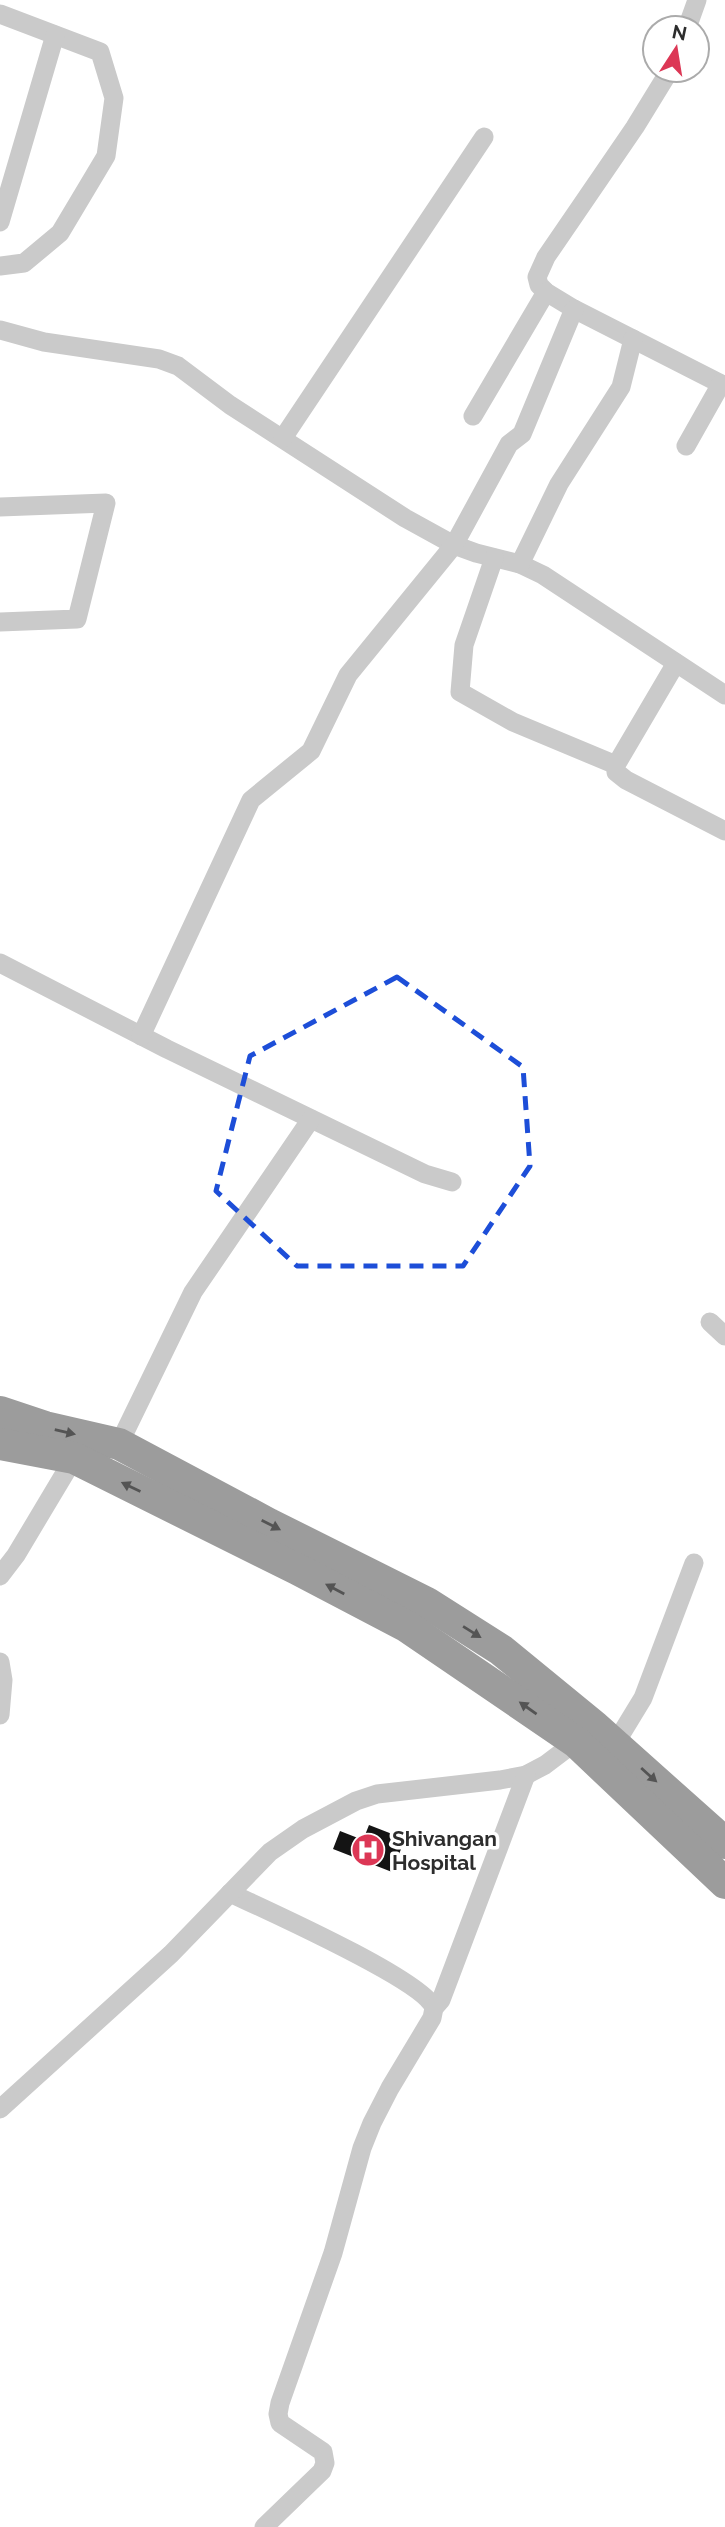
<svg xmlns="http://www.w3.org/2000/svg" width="725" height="2527" font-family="Raleway,sans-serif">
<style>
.building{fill:#141414}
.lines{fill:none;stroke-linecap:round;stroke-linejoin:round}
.minor{stroke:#cacaca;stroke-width:19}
.trunk{stroke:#9c9c9c;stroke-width:32}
.oneway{fill:#545454}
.marked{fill:none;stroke:#1d4ed8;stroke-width:5;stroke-dasharray:14 9;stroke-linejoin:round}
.labels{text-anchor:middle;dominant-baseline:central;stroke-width:7;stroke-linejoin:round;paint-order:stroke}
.poi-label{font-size:21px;font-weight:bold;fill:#2d2d2d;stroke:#fff;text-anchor:start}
</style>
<rect width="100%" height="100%" fill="#fff"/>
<polygon class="building" points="369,1825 405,1839 392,1872 333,1849 340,1831 363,1840"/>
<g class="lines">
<g class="minor">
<polyline points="0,14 100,52 114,98 106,156 60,233 24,263 0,266"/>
<polyline points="687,28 697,0"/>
<polyline points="670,70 635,127 546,257 537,277 539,285 546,292 574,309 725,386"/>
<polyline points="0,222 55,35"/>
<polyline points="0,330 44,342 159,359 178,366 230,405 405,518 454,545 476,553 520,564 543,575 725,695"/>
<polyline points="473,416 546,292"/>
<polyline points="283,438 484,137"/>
<polyline points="686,446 721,384"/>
<polyline points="0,507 106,503 77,619 0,622"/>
<polyline points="494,558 464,645 460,692 513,722 616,765"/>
<polyline points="520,564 559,484 621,387 633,339"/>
<polyline points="676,663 616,765 616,772 626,780 725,831"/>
<polyline points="0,963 167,1049 425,1174 452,1182"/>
<polyline points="141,1036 251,800 311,751 348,675 454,545 509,444 522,434 574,309"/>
<polyline points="710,1322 725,1336"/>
<polyline points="119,1444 193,1292 311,1119"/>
<polyline points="0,1576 16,1555 74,1458"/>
<polyline points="0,1662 3,1680 0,1715"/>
<polyline points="615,1744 643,1698 694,1563"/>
<path d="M230,1893C264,1909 423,1980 434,2008"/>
<polyline points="0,2109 171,1954 270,1852 303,1829 356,1801 377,1794 500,1780 526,1775 545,1765 582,1737"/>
<polyline points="264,2527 322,2471 325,2463 323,2452 280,2423 278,2414 280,2403 333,2253 362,2148 372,2123 390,2088 432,2018 434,2008 441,2000 526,1775"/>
</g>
<g class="trunk">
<polyline points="0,1412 45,1427 119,1444 269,1524 427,1603 501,1650 595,1727 725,1843"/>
<polyline points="0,1444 74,1458 297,1569 406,1626 576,1742 725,1883"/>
</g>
</g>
<defs><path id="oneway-solid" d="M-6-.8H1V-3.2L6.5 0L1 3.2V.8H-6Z" transform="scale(1.75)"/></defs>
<g class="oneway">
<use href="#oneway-solid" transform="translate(65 1432) rotate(13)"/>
<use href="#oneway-solid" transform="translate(131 1487) rotate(-154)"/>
<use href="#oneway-solid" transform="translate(271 1525) rotate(27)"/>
<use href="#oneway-solid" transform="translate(335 1589) rotate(-152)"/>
<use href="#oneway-solid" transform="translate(472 1632) rotate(32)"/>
<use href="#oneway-solid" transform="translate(528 1708) rotate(-145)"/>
<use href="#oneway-solid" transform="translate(649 1775) rotate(42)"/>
</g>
<path class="marked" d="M397,977L523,1067L530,1166L463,1266H297L216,1191L250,1056Z"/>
<defs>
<symbol id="hospital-disc" viewBox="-11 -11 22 22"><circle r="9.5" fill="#dc3755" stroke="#fff"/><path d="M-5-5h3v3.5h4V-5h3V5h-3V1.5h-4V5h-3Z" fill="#fff"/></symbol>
</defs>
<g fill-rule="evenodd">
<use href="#hospital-disc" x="349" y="1831" width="38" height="38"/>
</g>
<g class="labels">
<g class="poi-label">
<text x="392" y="1838">Shivangan<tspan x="392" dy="24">Hospital</tspan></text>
</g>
</g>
<g transform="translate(676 49) rotate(12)"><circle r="33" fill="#ffffff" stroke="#ababab" stroke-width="2"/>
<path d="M0-5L12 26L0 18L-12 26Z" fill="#dc3755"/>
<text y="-10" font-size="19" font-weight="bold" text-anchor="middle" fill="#2d2d2d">N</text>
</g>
</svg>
